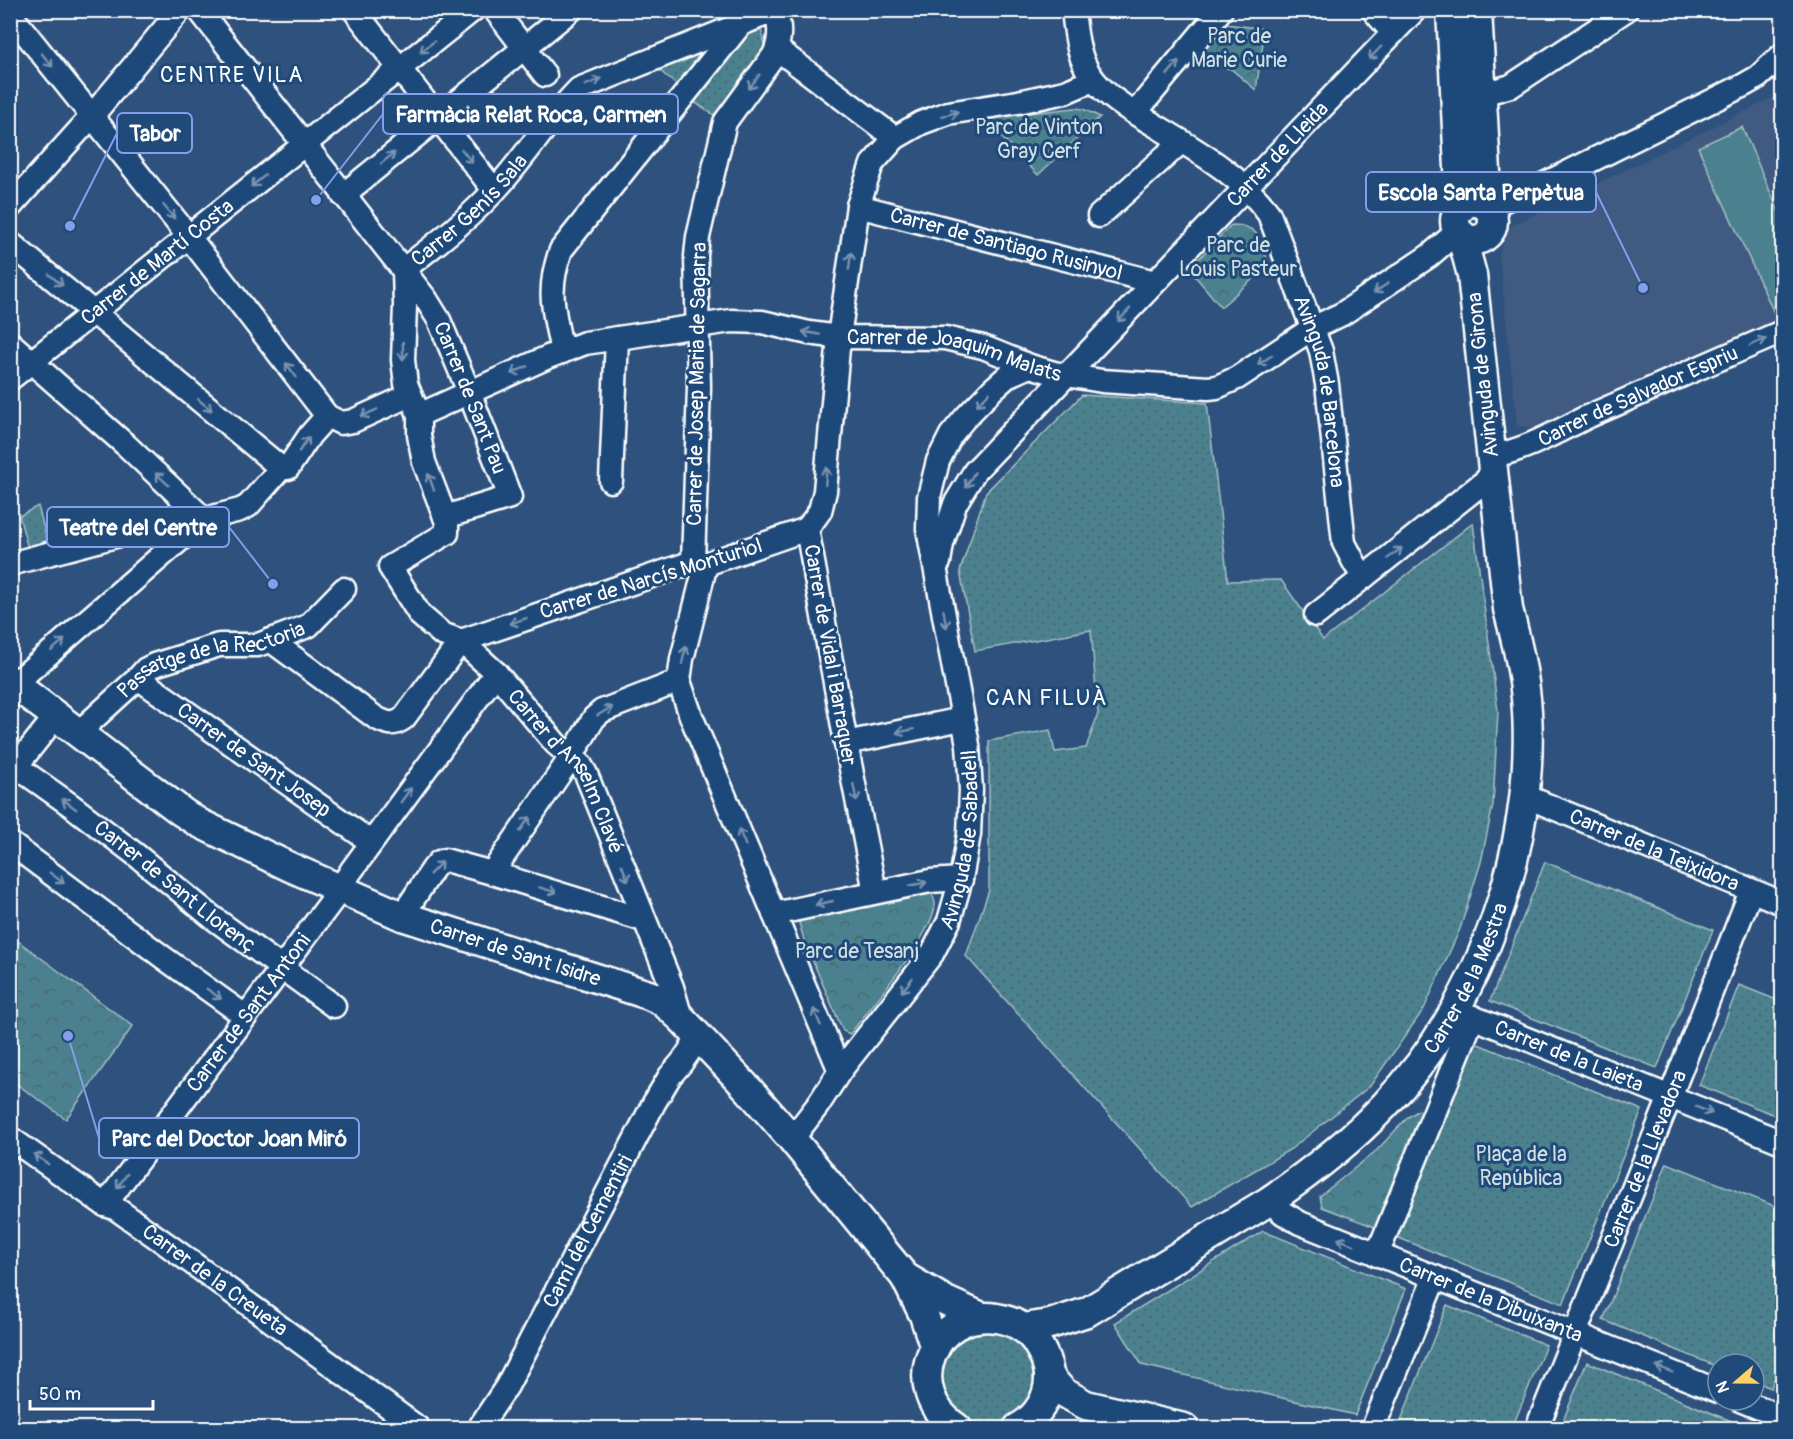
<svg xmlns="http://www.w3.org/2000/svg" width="1793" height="1439" font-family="Pangolin,sans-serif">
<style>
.built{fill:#3f5a81}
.grass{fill:url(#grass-dots);stroke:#a6c0c6;stroke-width:1.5}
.park{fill:url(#park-crowns);stroke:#a6c0c6;stroke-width:1.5}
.pitch{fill:#4c818e;stroke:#a6c0c6;stroke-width:1.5}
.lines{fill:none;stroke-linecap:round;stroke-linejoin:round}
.minor-casing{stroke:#fff;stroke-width:27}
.major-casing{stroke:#fff;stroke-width:33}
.minor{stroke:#1f4a7a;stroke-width:22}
.major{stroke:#1f4a7a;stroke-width:28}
.oneway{stroke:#7992af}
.labels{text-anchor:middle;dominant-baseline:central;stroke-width:6;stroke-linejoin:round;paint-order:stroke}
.park-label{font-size:21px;fill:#d2e0e3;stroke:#1f4a7a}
.street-label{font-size:21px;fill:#fff;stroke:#1f4a7a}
.neighbourhood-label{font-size:22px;letter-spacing:1.5px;fill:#fff;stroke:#1f4a7a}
.leader{fill:none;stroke:#839eea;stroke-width:2}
.callout-dot{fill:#839eea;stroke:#1f4a7a;stroke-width:2}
.callout{fill:#1f4a7a;stroke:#839eea;stroke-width:2}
.callout-label{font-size:22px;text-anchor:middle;font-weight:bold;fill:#fff}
</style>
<defs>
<pattern id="grass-dots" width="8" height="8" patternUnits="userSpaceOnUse" patternTransform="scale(1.5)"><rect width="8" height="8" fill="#4c818e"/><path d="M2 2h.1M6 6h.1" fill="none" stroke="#4c6970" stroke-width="1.8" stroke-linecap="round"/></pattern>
<pattern id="park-crowns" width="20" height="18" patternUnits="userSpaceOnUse" patternTransform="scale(1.5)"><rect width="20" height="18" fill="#4c818e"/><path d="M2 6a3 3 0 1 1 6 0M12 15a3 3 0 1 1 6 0" fill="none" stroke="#4c6970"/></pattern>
</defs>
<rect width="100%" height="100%" fill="#2e517d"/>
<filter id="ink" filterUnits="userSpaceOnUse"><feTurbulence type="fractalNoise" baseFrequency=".0167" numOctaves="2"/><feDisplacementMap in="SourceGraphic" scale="12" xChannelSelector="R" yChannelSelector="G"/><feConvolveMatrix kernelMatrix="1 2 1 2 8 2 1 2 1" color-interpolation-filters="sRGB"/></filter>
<g filter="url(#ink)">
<polygon class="built" points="1782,87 1782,323 1533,429 1517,425 1499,252 1511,226 1772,98"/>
<g class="grass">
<polygon points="761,30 764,40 764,53 714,115 688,98 737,39"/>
<polygon points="718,46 681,89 658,69"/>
<polygon points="1082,395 1207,403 1228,581 1281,580 1323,640 1473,523 1498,711 1493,805 1481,862 1460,929 1424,1009 1370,1086 1291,1149 1192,1207 966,956 989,890 989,741 1050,730 1055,752 1086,748 1098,714 1091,630 975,651 960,571 986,492"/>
<polygon points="38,506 49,547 29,552 19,516"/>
<polygon points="1545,862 1713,930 1657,1068 1490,1001"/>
<polygon points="1739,985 1782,1002 1782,1118 1699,1085"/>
<polygon points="1473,1042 1642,1110 1563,1304 1394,1236"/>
<polygon points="1667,1163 1782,1209 1782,1360 1771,1388 1754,1381 1754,1364 1718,1364 1718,1367 1603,1320"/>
<polygon points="1263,1231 1406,1289 1355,1415 1142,1365 1115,1323"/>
<polygon points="1447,1305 1546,1345 1512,1428 1413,1428 1399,1425"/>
<polygon points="994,1318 1045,1362 1018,1428 957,1428 945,1420 932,1354"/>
<polygon points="1587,1362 1741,1425 1736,1428 1560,1428"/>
</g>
<g class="park">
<polygon points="1226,24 1265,29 1256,90 1231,69 1196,61"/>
<polygon points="1075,108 1083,109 1100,117 1038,175 983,118"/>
<path d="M1233,225C1261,225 1261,243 1269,265L1221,307L1189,269L1230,226Z"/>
<path d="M930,890C932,894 935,900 935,904C935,932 869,1009 850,1034L843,1031L805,943L799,923L805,915Z"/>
<polygon points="10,935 133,1026 66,1119 11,1080"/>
<polygon points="1419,1110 1424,1114 1380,1229 1322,1207 1320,1196 1377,1150 1408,1117"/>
</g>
<polygon class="pitch" points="1742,127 1782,219 1782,314 1776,317 1698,147"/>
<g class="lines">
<defs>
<g id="minor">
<path id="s1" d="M199,10L426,299L439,320L469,392L510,497L445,517"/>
<polyline points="354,10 494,190"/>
<polyline points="495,10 545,75"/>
<path id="s2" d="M1073,10C1076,35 1078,61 1094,80C1109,99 1133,112 1153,124C1194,149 1240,174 1269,214L1321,351L1327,384L1344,543L1355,564L1364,577"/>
<polyline points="1373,10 1393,33"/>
<polyline points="10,14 189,237 327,416 341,423 353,421 410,395"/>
<polyline points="777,49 895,138"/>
<polyline points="1481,91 1493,91 1511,86 1626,10"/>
<polyline points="1135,113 1221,10"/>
<polyline points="343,195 571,10"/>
<path id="s3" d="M858,206L1155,282"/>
<polyline points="10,207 92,116 180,10"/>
<polyline points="1488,208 1513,196 1522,195 1744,85 1758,77 1782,55"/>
<polyline points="1099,216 1181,142"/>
<polyline points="10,243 281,468"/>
<path id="s4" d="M404,269C439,242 474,215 503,181C529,151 551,117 579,89L776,10C780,26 781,40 774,55L725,122L698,237L696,256L699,387L693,562"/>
<path id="s5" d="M404,269L405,306L403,360L406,384L419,415V435L424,462L447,522V533L390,567L420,615L442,634L461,641L496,673L556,744L580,764L586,774L672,987L681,1018"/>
<polyline points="10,343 127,446 204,519"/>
<path d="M562,352C554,311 546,291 561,250L740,25"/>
<path id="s6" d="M10,379L473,10"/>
<path id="s7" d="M419,415L548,357L585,343L731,321L762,322L809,333L839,337L945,338L983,347L1030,366L1054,373L1102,381L1208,388L1217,387L1237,378L1313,328L1342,314L1429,256L1458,231"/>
<path id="s8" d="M1492,456C1527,450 1558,431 1589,416C1654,388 1718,359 1782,332"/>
<polyline points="611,481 617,338"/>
<path id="s9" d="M939,562L942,544L955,504L975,471L1415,10"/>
<polyline points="10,564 176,520 188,518 204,519 240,510 248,506 281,468 288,468 310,435 327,416"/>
<polyline points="706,564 682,659 679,681 691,716 840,1071"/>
<polyline points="1316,615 1494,474"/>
<path d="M270,640L376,718C388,724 393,726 404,718L461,641"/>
<polyline points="461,641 693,562 706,564 807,529"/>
<path id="s10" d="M138,678L371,842"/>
<polyline points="14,684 204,519"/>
<path id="s11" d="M78,733L138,678L146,669L154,665L219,645H258L308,626L344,589"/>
<polyline points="846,743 962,719"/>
<path id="s12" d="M17,767L72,806L135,854L212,917L334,1006"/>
<polyline points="10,774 56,716"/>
<path id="s13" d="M1525,796L1782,903"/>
<polyline points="10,843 164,958 245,1016"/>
<polyline points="351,871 496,673"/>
<polyline points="492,873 571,757 594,718 602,711 679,681"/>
<polyline points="875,892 846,743 807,529 820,511 825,491 839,337 858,206 872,164 895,138 921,123 948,113 1018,102 1065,92 1093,80"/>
<polyline points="774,914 930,881 961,879"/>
<polyline points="402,916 433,869 439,862 445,860 492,873 644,920"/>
<path id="s14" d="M1455,1010L1782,1142"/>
<path id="s15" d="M10,1138L105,1205L115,1208L169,1246L418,1428"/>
<path id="s16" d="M792,1139L818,1105L840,1071L932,954L949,921L961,879L969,834L971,790L968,745L928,529L929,497L938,461L951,435L965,418L993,389L1009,375L1030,366"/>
<path id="s17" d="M1269,1201L1283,1213L1300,1223L1718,1391"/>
<path id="s18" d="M105,1205L340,890L348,876"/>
<polyline points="1377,1255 1473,1017"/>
<polyline points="1740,1400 1782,1417"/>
<path id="s19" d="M479,1428L507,1386L654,1103L670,1076L682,1062L699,1037"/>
<polyline points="1373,1428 1435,1277"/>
<path id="s20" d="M1537,1428L1670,1097L1751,891"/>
</g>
<g id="major">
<polyline points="1451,10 1461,208"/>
<polyline points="1477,10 1488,208"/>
<circle cx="1474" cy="221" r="19"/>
<path id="s21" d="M10,681L182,812L199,823L290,867L402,916L649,995L662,1001L681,1018L750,1091L792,1139L905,1277L924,1315L935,1348"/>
<polyline points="905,1277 946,1301 982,1317"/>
<path id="s22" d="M1023,1328L1050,1324L1087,1312L1269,1201C1310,1173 1350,1142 1384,1106C1480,1007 1535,848 1527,711C1525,676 1517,643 1508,609L1472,275L1461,234"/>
<polyline points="1049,1376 1063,1392 1086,1405 1184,1428"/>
<path d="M957,1428C899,1390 933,1308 997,1318C1009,1320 1021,1325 1030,1334C1039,1344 1048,1361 1049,1375C1050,1397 1037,1418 1018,1428"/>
</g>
</defs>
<use href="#minor" class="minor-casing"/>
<use href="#major" class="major-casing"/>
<use href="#minor" class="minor"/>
<use href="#major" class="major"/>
</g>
<defs><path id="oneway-shaft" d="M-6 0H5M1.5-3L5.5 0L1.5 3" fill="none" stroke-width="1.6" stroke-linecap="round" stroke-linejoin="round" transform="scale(1.5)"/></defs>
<g class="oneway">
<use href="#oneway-shaft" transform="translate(427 47) rotate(141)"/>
<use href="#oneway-shaft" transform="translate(1375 53) rotate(134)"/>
<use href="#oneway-shaft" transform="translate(47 60) rotate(51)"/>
<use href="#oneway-shaft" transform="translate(1173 68) rotate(-50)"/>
<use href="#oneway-shaft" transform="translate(593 82) rotate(-23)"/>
<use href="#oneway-shaft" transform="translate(754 82) rotate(127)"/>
<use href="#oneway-shaft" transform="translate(950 114) rotate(-14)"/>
<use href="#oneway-shaft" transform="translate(467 156) rotate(52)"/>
<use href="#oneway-shaft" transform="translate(388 158) rotate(-39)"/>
<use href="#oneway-shaft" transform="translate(258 181) rotate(141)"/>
<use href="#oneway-shaft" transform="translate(169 212) rotate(51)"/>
<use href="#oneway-shaft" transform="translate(850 261) rotate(-82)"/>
<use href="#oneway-shaft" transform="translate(56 280) rotate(39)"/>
<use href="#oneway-shaft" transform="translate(1381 288) rotate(146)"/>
<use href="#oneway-shaft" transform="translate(1124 315) rotate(133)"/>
<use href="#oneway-shaft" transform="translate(811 333) rotate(-170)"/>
<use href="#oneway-shaft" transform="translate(1758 342) rotate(-23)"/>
<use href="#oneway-shaft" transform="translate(403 351) rotate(89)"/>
<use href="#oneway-shaft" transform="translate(1265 360) rotate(146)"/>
<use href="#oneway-shaft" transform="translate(291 370) rotate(-127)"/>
<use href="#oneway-shaft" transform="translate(519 370) rotate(156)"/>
<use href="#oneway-shaft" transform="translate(983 399) rotate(134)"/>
<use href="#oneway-shaft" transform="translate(205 405) rotate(40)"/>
<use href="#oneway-shaft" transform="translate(369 413) rotate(156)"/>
<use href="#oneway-shaft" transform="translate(304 444) rotate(-56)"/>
<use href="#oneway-shaft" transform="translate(826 476) rotate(-85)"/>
<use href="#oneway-shaft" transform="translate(162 479) rotate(-137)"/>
<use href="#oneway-shaft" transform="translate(970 480) rotate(121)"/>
<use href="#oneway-shaft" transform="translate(431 482) rotate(-110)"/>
<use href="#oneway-shaft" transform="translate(1395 553) rotate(-37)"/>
<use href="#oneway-shaft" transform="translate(945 619) rotate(80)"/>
<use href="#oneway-shaft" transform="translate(518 621) rotate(161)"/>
<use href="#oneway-shaft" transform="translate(58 645) rotate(-41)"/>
<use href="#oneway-shaft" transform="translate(684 655) rotate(-77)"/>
<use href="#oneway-shaft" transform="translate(605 711) rotate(-30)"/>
<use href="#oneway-shaft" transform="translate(905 731) rotate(169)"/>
<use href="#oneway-shaft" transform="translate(855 793) rotate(79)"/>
<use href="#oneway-shaft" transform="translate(406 795) rotate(-54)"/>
<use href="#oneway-shaft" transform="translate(69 804) rotate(-144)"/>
<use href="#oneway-shaft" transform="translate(525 824) rotate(-56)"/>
<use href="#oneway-shaft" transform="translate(742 837) rotate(-113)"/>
<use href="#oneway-shaft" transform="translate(436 868) rotate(-45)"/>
<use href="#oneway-shaft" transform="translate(625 873) rotate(68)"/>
<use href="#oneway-shaft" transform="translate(57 878) rotate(37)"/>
<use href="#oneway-shaft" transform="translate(918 884) rotate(-11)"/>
<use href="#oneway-shaft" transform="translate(548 890) rotate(17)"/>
<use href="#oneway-shaft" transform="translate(824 903) rotate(167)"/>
<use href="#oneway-shaft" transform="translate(907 985) rotate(128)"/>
<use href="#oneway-shaft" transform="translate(214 994) rotate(35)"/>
<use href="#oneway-shaft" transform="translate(817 1017) rotate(-113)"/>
<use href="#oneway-shaft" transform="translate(1704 1110) rotate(22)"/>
<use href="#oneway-shaft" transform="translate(41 1159) rotate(-145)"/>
<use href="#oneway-shaft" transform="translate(122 1181) rotate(126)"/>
<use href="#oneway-shaft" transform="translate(1346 1242) rotate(-158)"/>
<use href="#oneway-shaft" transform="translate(1664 1369) rotate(-158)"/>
</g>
</g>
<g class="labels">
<g class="park-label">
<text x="1239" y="36">Parc de<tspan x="1239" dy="24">Marie Curie</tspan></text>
<text x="1039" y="127">Parc de Vinton<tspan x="1039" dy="24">Gray Cerf</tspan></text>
<text x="1238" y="245">Parc de<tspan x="1238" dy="24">Louis Pasteur</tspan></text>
<text x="857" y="951">Parc de Tesanj</text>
<text x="1521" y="1154">Plaça de la<tspan x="1521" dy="24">República</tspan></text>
</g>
<g class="street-label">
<text stroke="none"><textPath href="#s9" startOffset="537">Carrer de Lleida</textPath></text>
<text stroke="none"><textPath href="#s4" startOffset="88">Carrer Genís Sala</textPath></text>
<text stroke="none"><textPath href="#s3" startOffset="153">Carrer de Santiago Rusinyol</textPath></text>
<text stroke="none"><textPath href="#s6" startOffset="188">Carrer de Martí Costa</textPath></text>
<text stroke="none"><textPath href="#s7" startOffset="556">Carrer de Joaquim Malats</textPath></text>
<text transform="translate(1483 375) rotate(-96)">Avinguda de Girona</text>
<text transform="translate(697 384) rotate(-89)">Carrer de Josep Maria de Sagarra</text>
<text stroke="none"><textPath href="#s2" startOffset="482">Avinguda de Barcelona</textPath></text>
<text stroke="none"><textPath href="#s8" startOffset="158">Carrer de Salvador Espriu</textPath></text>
<text stroke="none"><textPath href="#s1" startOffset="476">Carrer de Sant Pau</textPath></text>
<text transform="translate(651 579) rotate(-17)">Carrer de Narcís Monturiol</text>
<text transform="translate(830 655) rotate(80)">Carrer de Vidal i Barraquer</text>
<text stroke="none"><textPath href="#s11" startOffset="158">Passatge de la Rectoria</textPath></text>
<text stroke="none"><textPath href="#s10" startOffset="142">Carrer de Sant Josep</textPath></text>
<text stroke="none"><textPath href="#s5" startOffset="614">Carrer d'Anselm Clavé</textPath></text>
<text stroke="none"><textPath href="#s16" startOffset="352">Avinguda de Sabadell</textPath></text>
<text stroke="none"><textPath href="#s13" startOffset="140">Carrer de la Teixidora</textPath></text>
<text stroke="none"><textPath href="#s12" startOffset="198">Carrer de Sant Llorenç</textPath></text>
<text stroke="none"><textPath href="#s21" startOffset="579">Carrer de Sant Isidre</textPath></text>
<text stroke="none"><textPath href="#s22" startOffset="582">Carrer de la Mestra</textPath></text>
<text stroke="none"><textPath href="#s18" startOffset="240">Carrer de Sant Antoni</textPath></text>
<text stroke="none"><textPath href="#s14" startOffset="123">Carrer de la Laieta</textPath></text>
<text stroke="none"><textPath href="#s20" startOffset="290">Carrer de la Llevadora</textPath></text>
<text stroke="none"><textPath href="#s19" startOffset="225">Camí del Cementiri</textPath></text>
<text stroke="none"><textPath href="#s15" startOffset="250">Carrer de la Creueta</textPath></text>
<text stroke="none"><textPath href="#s17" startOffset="244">Carrer de la Dibuixanta</textPath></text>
</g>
<g class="neighbourhood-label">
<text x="232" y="75">CENTRE VILA</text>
<text x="1047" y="698">CAN FILUÀ</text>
</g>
</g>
<path class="leader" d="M316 200L383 114M70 226L117 133M1643 288L1596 192M273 584L229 527M68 1036L99 1138"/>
<g class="callout-dot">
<circle cx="316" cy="200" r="6"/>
<circle cx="70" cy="226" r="6"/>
<circle cx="1643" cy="288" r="6"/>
<circle cx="273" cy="584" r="6"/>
<circle cx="68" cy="1036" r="6"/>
</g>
<g class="callout">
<rect x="383" y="94" width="295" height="40" rx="6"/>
<rect x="117" y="113" width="75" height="40" rx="6"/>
<rect x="1366" y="172" width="230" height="40" rx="6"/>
<rect x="47" y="507" width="182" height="40" rx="6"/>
<rect x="99" y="1118" width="260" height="40" rx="6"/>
</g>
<g class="callout-label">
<text x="531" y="122">Farmàcia Relat Roca, Carmen</text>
<text x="155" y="141">Tabor</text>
<text x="1481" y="200">Escola Santa Perpètua</text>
<text x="138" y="535">Teatre del Centre</text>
<text x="229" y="1146">Parc del Doctor Joan Miró</text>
</g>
<rect width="1793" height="1439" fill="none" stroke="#1f4a7a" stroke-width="36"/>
<rect x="18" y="18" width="1757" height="1403" fill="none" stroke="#fff" stroke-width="2" filter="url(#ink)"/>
<g transform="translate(1736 1382) rotate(250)"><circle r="28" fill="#1f4a7a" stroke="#7992af" stroke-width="1.5"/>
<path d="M0-4.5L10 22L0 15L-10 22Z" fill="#ffd166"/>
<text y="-9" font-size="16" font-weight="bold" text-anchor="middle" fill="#ffffff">N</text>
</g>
<path d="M30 1400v9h123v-9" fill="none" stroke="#ffffff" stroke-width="3"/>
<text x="39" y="1400" font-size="18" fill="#ffffff" stroke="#1f4a7a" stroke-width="4.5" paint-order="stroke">50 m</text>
</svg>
